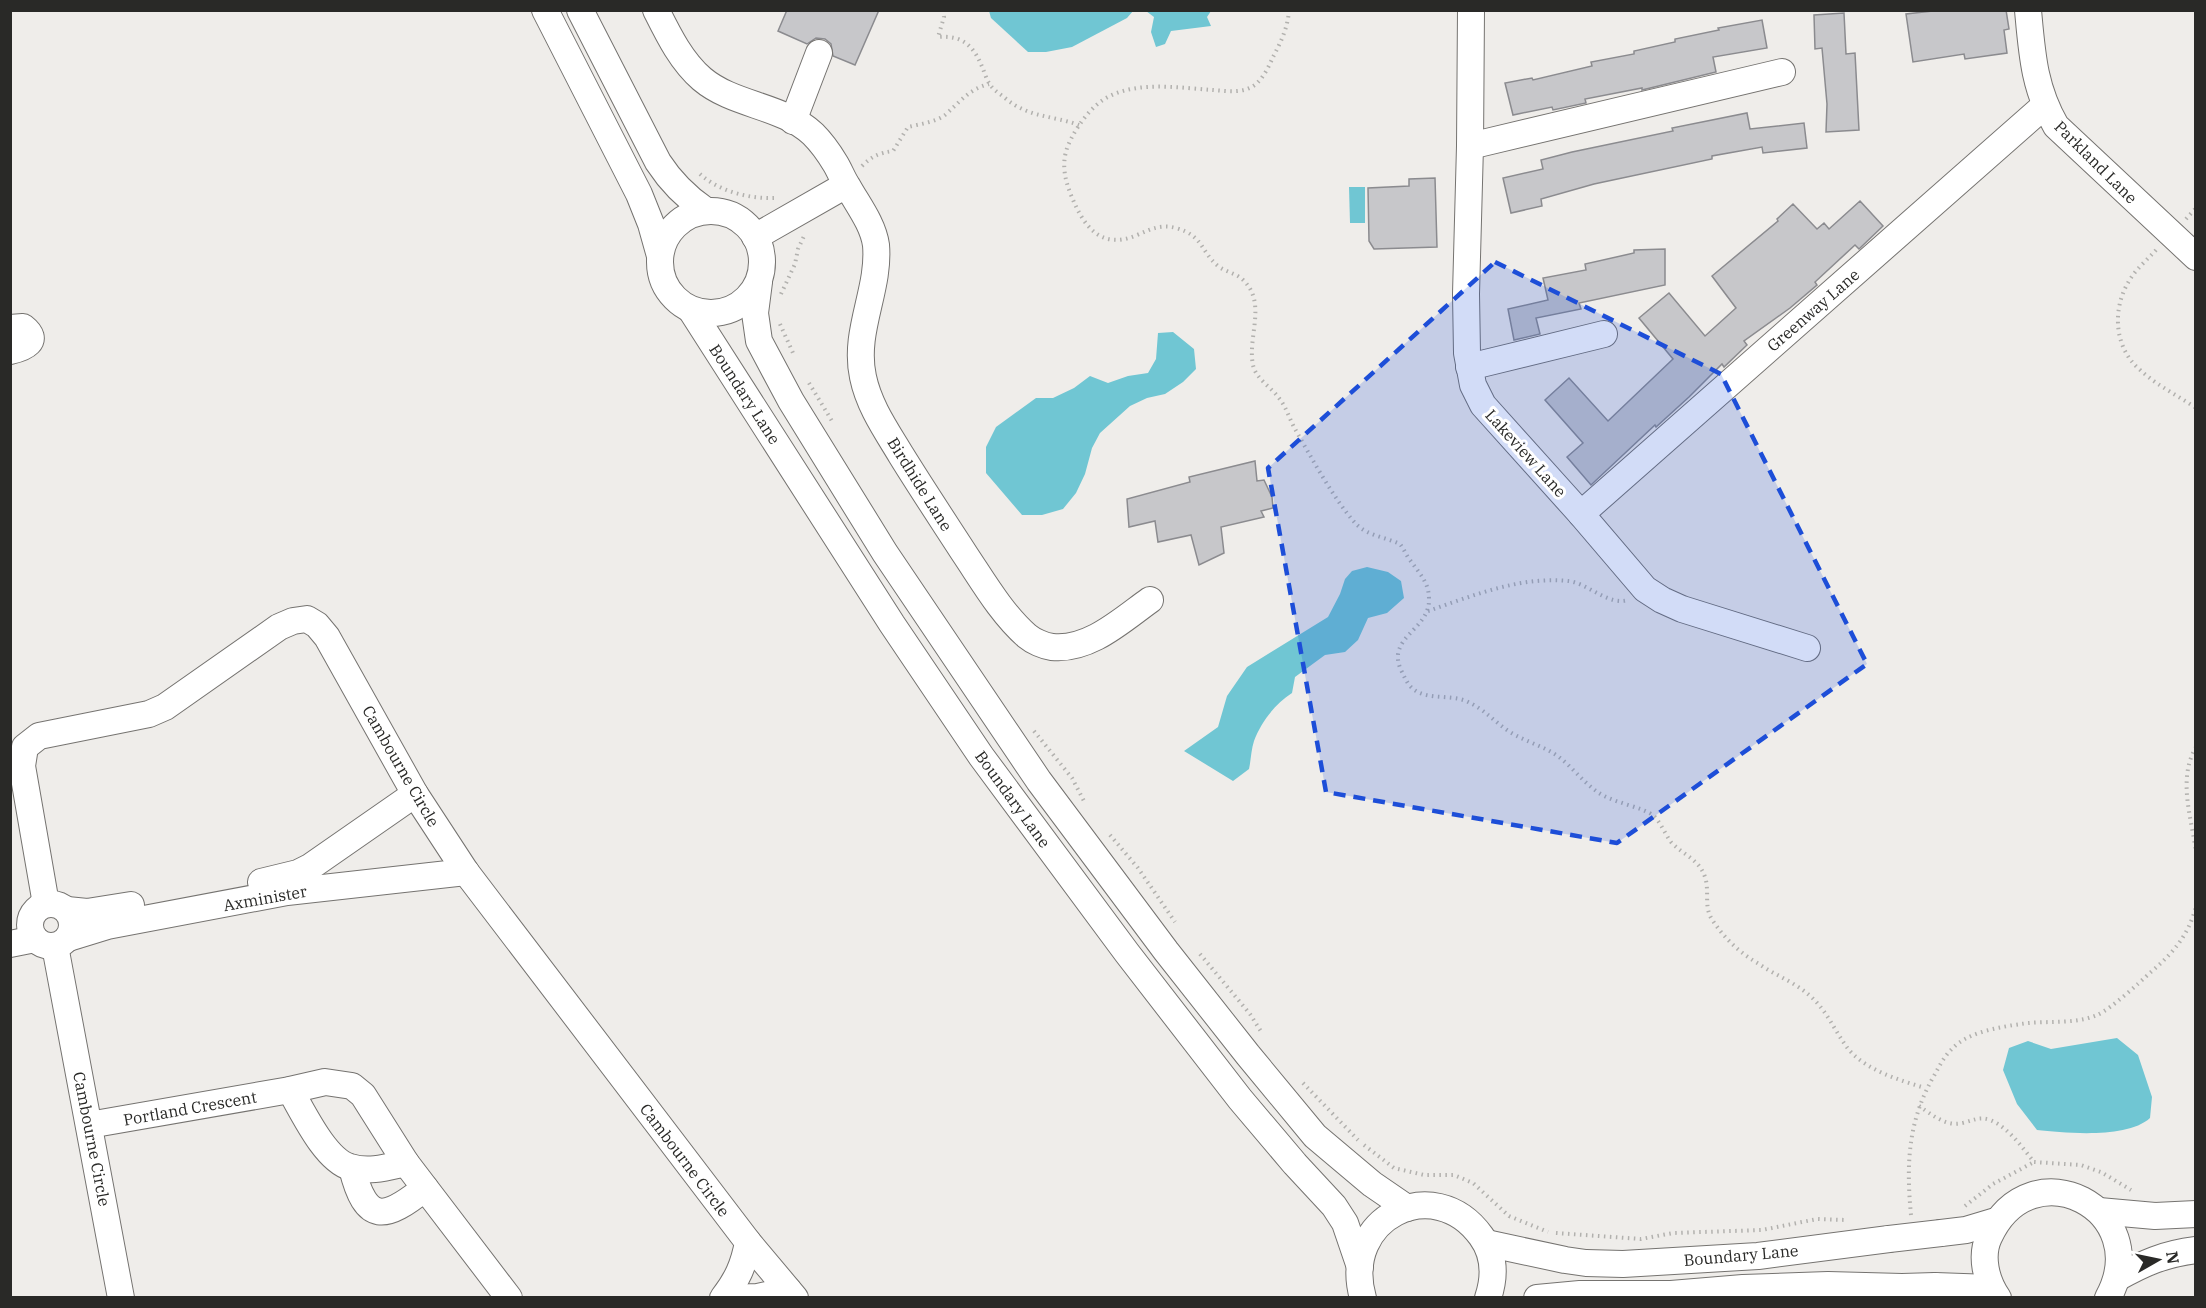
<svg xmlns="http://www.w3.org/2000/svg" width="2206" height="1308" font-family="'IBM Plex Serif',serif">
<style>
.water{fill:#70c6d3}
.building{fill:#c7c7ca;stroke:#8b8b8f;stroke-width:1.5}
.lines{fill:none;stroke-linecap:round;stroke-linejoin:round}
.minor-casing{stroke:#757370;stroke-width:28}
.path{stroke:#b2b1ae;stroke-width:4;stroke-dasharray:1.5 4.5;stroke-linecap:butt}
.minor{stroke:#fff;stroke-width:26}
.minor-bridge-casing{stroke:#757370;stroke-width:28;stroke-linecap:butt}
.minor-bridge{stroke:#fff;stroke-width:26}
.marked{fill:#1d4ed8;fill-opacity:0.2;stroke:#1d4ed8;stroke-width:4.5;stroke-dasharray:12 8;stroke-linejoin:round}
.labels{text-anchor:middle;dominant-baseline:central;stroke-width:6;stroke-linejoin:round;paint-order:stroke}
.street-label{font-size:16px;fill:#292927;stroke:#fff}
</style>
<rect width="100%" height="100%" fill="#efedea"/>
<g class="water">
<polygon points="989,11 989,10 1133,11 1127,18 1072,47 1046,52 1028,52 991,18"/>
<polygon points="1146,11 1211,11 1207,17 1211,26 1171,31 1165,44 1156,47 1151,32 1154,17"/>
<polygon points="1349,187 1365,187 1365,223 1350,223"/>
<polygon points="1173,332 1194,349 1196,369 1183,382 1165,394 1147,398 1130,406 1100,433 1092,448 1085,474 1076,493 1063,509 1042,515 1022,515 986,473 986,447 996,427 1036,398 1053,398 1074,388 1090,376 1108,383 1128,376 1148,373 1156,359 1158,333"/>
<path d="M1367,567L1388,572L1401,581L1404,598L1387,613L1368,618L1358,640L1345,652L1325,655L1295,677L1292,693C1275,704 1261,722 1254,741C1251,750 1251,760 1249,769L1233,781L1184,751L1218,727L1227,696L1247,667L1328,617L1340,594L1345,579L1352,571Z"/>
<path d="M2117,1038L2138,1055L2152,1097L2150,1118C2127,1139 2066,1133 2037,1130L2017,1104L2003,1070L2009,1048L2028,1041L2051,1049Z"/>
</g>
<g class="building">
<polygon points="787,10 879,10 855,65 833,56 831,44 825,39 816,38 807,44 778,31"/>
<polygon points="1942,10 2006,10 2009,29 2004,30 2007,53 1965,59 1964,54 1913,62 1906,14"/>
<polygon points="1844,13 1846,54 1855,53 1859,130 1826,132 1827,104 1822,48 1815,49 1814,15"/>
<polygon points="1762,20 1767,48 1713,57 1716,72 1642,90 1642,88 1585,99 1586,103 1553,110 1552,107 1513,115 1505,83 1532,78 1533,80 1592,66 1591,62 1634,54 1634,51 1675,42 1675,39 1719,30 1718,28"/>
<polygon points="1747,113 1750,129 1804,123 1807,148 1763,153 1762,147 1712,156 1712,159 1594,184 1541,199 1542,206 1511,213 1503,178 1543,169 1541,160 1572,152 1673,131 1672,128"/>
<polygon points="1435,178 1437,247 1374,249 1369,241 1368,188 1409,186 1409,179"/>
<polygon points="1860,201 1883,226 1859,249 1855,245 1815,282 1817,285 1790,308 1744,341 1747,345 1724,367 1722,364 1689,397 1656,427 1655,425 1591,485 1567,457 1583,443 1545,400 1569,378 1608,421 1673,359 1639,318 1669,293 1705,336 1736,308 1712,276 1778,221 1777,219 1793,204 1817,229 1824,223 1829,229"/>
<polygon points="1665,249 1665,285 1579,303 1581,309 1536,318 1540,334 1514,340 1508,309 1548,300 1543,278 1586,270 1585,264 1634,253 1634,250"/>
<polygon points="1255,461 1257,481 1264,480 1272,497 1273,508 1261,511 1264,517 1221,527 1224,553 1199,565 1191,535 1158,542 1155,521 1129,527 1127,499 1190,482 1189,477"/>
</g>
<g class="lines">
<defs>
<g id="minor">
<polyline points="545,10 639,194 651,224 660,256"/>
<path d="M580,10L658,162C671,182 686,197 705,210"/>
<path d="M656,10C668,34 681,61 702,79C734,106 782,105 813,134C821,142 829,153 835,163C840,171 843,180 848,187C858,205 873,224 876,245C880,290 853,331 863,377C869,406 886,430 901,455C922,489 944,522 966,556C984,583 1002,614 1027,636C1033,641 1044,646 1052,647C1089,651 1122,620 1150,600"/>
<polyline points="1471,10 1470,146 1466,294 1467,353 1473,385 1483,405 1581,514 1645,589 1662,600 1682,609 1807,648"/>
<path d="M2028,10C2032,54 2034,88 2056,126L2196,257"/>
<polyline points="793,121 819,53"/>
<polyline points="1470,146 1782,72"/>
<circle cx="711" cy="262" r="51"/>
<polyline points="755,237 846,185"/>
<polyline points="759,282 755,313 759,341 791,401 885,553 1039,781 1166,951 1248,1055 1315,1136 1372,1184 1407,1208"/>
<polyline points="691,310 892,624 981,756 1127,953 1240,1099 1295,1164 1334,1206 1345,1223 1360,1267"/>
<path d="M10,328L23,327C41,341 24,348 10,351"/>
<polyline points="1469,367 1604,334"/>
<polyline points="1581,514 2044,106"/>
<polyline points="261,882 298,873 310,867 415,794"/>
<circle cx="51" cy="925" r="21"/>
<path d="M46,904L22,766L25,747L39,736L149,714L165,707L279,627L293,621L307,619L317,625L327,637L415,794L466,872L748,1242C744,1265 737,1280 723,1298"/>
<polyline points="67,910 87,912 131,905"/>
<polyline points="68,938 107,926 287,892 466,872"/>
<polyline points="10,944 35,939"/>
<polyline points="55,946 121,1298"/>
<path d="M290,1090C303,1112 325,1160 350,1167C369,1173 388,1167 406,1163"/>
<polyline points="89,1125 290,1090 325,1082 352,1086 363,1095 406,1163 509,1298"/>
<path d="M352,1168C366,1225 385,1220 425,1188"/>
<polyline points="2099,1211 2155,1216 2196,1214"/>
<polyline points="1941,1233 1966,1230 1996,1221"/>
<polyline points="748,1242 795,1298"/>
<polyline points="1486,1243 1565,1260 1586,1263 1623,1264 1758,1256 1889,1239"/>
<path d="M2117,1278C2144,1263 2164,1254 2196,1250"/>
<polyline points="1935,1286 1991,1288"/>
<polyline points="728,1298 758,1297 788,1290"/>
<path d="M1363,1298C1340,1218 1434,1171 1481,1236C1495,1255 1495,1277 1488,1298"/>
<polyline points="1537,1298 1580,1294 1671,1294 1743,1288 1828,1285 1902,1287"/>
<path d="M1998,1298C1986,1281 1980,1256 1989,1237C2031,1145 2156,1210 2108,1298"/>
</g>
</defs>
<use href="#minor" class="minor-casing"/>
<g class="path">
<path d="M943,10L944,17L938,37C963,35 974,46 983,69C985,74 987,81 991,86C994,90 1000,94 1005,98C1029,118 1051,115 1079,125"/>
<path d="M1289,10C1288,27 1281,42 1273,57C1269,66 1264,77 1256,84C1244,94 1228,91 1213,90C1181,88 1140,81 1110,96C1094,103 1079,123 1071,139C1061,158 1063,175 1071,195C1083,225 1100,251 1137,235C1151,229 1161,224 1176,228C1204,236 1200,251 1218,266C1226,272 1235,273 1242,279C1268,302 1247,337 1253,365C1256,379 1270,386 1278,397C1286,406 1289,418 1295,429C1311,457 1335,501 1356,524C1368,536 1385,537 1400,544C1404,549 1406,555 1410,560C1419,573 1429,582 1429,599C1430,630 1386,637 1401,670C1404,676 1406,681 1410,686C1423,701 1449,694 1466,701C1486,710 1493,721 1510,732C1526,742 1544,746 1559,757C1573,768 1584,783 1599,793C1614,803 1643,807 1654,816C1661,823 1665,834 1671,842C1683,855 1699,859 1705,877C1710,892 1703,907 1713,921C1725,939 1740,953 1759,964C1775,975 1794,982 1809,995C1827,1010 1835,1032 1849,1050C1868,1071 1899,1080 1925,1088"/>
<path d="M862,166C872,156 879,153 893,151L908,127C920,124 936,122 945,115C960,102 969,89 989,84"/>
<path d="M700,174C720,192 750,199 776,198"/>
<polyline points="2186,219 2196,208"/>
<path d="M2156,250C2147,260 2136,269 2129,281C2112,309 2114,347 2139,369C2156,385 2177,395 2196,408"/>
<polyline points="781,294 795,264 798,249 805,234"/>
<polyline points="780,324 793,353"/>
<polyline points="809,383 832,421"/>
<path d="M1428,611C1472,596 1520,576 1568,581C1588,583 1608,606 1628,600"/>
<polyline points="1034,731 1072,778 1085,803"/>
<path d="M2196,747C2177,780 2192,818 2196,853"/>
<polyline points="1110,835 1138,868 1175,922"/>
<polyline points="1200,954 1250,1014 1262,1033"/>
<polyline points="1303,1083 1358,1140"/>
<path d="M1919,1106C1931,1114 1946,1127 1962,1123C1972,1121 1979,1116 1990,1120C2008,1127 2022,1147 2034,1162L2081,1165L2101,1172L2131,1190"/>
<polyline points="1364,1145 1394,1168 1424,1175 1454,1175 1473,1183 1509,1216 1548,1232"/>
<polyline points="1965,1206 1993,1184 2034,1162"/>
<path d="M1911,1215C1906,1163 1908,1120 1935,1074C1940,1065 1945,1055 1953,1048C1968,1032 2000,1027 2021,1024C2046,1020 2074,1025 2097,1015C2111,1009 2139,983 2151,972C2173,953 2189,935 2196,906"/>
<polyline points="1556,1233 1641,1239 1673,1233 1762,1230 1817,1219 1846,1220"/>
</g>
<use href="#minor" class="minor"/>
<defs>
<g id="minor-bridge">
<polyline points="1889,1239 1941,1233"/>
<polyline points="1902,1287 1935,1286"/>
</g>
</defs>
<use href="#minor-bridge" class="minor-bridge-casing"/>
<use href="#minor-bridge" class="minor-bridge"/>
</g>
<path class="marked" d="M1495,262L1721,374L1867,664L1617,843L1326,792L1268,468Z"/>
<g class="labels">
<g class="street-label">
<text transform="translate(2096 162) rotate(45)">Parkland Lane</text>
<text transform="translate(1813 310) rotate(-41)">Greenway Lane</text>
<text transform="translate(745 394) rotate(57)">Boundary Lane</text>
<text transform="translate(1526 453) rotate(48)">Lakeview Lane</text>
<text transform="translate(920 484) rotate(58)">Birdhide Lane</text>
<text transform="translate(401 766) rotate(60)">Cambourne Circle</text>
<text transform="translate(1013 799) rotate(54)">Boundary Lane</text>
<text transform="translate(265 898) rotate(-10)">Axminister</text>
<text transform="translate(190 1108) rotate(-10)">Portland Crescent</text>
<text transform="translate(92 1139) rotate(79)">Cambourne Circle</text>
<text transform="translate(685 1160) rotate(53)">Cambourne Circle</text>
<text transform="translate(1741 1255) rotate(-5)">Boundary Lane</text>
</g>
</g>
<rect width="2206" height="1308" fill="none" stroke="#292927" stroke-width="24"/>
<g transform="translate(2158 1260) rotate(81)" stroke="#ffffff" stroke-width="4.5" paint-order="stroke">
<path d="M0-4.5L10 22L0 15L-10 22Z" fill="#292927"/>
<text y="-9" font-size="16" font-weight="bold" text-anchor="middle" fill="#292927">N</text>
</g>
</svg>
